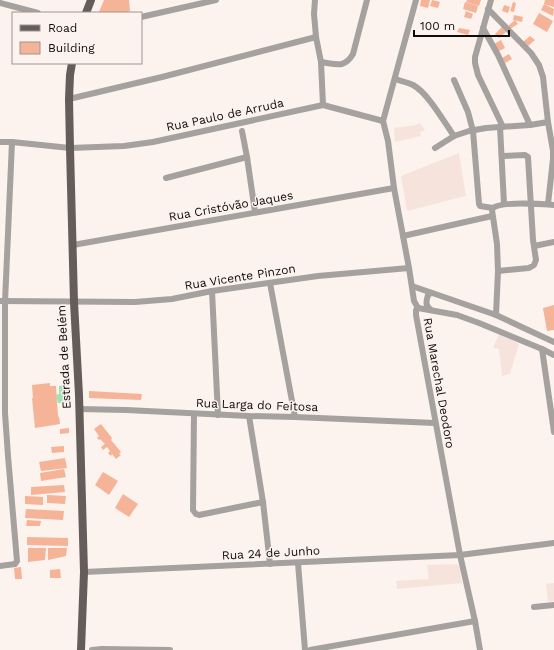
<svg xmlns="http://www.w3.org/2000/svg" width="554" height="650" font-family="'Work Sans',sans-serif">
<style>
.built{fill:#f6e4dc}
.green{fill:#9ae5b1}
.building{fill:#f5b397}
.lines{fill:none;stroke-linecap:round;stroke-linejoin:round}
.minor{stroke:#a5a19f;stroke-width:6}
.major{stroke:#645d5a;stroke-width:8}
.labels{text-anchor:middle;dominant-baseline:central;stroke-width:3;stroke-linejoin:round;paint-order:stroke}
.street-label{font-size:12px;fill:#0f0c0b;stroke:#fcf2ee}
</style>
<rect width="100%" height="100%" fill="#fcf2ee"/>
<g class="built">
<polygon points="420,123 425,130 420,132 421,136 395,142 394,128 416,125"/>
<polygon points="459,153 466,196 407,211 401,176"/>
<polygon points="499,334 519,344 510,374 502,376 499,349 493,348"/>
<polygon points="457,564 459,566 462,583 397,589 396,581 429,579 427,565"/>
<polygon points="554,583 554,601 548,602 546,584"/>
</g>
<polygon class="green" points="66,385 68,402 58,403 56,395 59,394 59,386"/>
<g class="building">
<polygon points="104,0 129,0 130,11 123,13 99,12"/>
<polygon points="421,0 430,0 428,8 420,6"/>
<polygon points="432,0 440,2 438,8 430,6"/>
<polygon points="467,0 481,0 479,6 466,2"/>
<polygon points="545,0 554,0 554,7 544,4"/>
<polygon points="465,2 478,6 476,13 463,9"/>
<polygon points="513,2 516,3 514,12 510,11"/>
<polygon points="544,4 554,9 553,16 541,10"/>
<polygon points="504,5 510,7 508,13 502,11"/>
<polygon points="466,11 473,14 471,19 464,17"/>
<polygon points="539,13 553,21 547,32 533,24"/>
<polygon points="514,15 523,17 522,22 513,20"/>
<polygon points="515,20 518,24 510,29 508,26"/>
<polygon points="502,27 506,32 499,38 495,34"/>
<polygon points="459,28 470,30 468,35 457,32"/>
<polygon points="530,36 535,40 527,47 523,42"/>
<polygon points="501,40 505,48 499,51 494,44"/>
<polygon points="509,54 512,59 505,63 502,58"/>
<polygon points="554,305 554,330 547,331 543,308"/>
<polygon points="50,383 50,386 56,386 58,416 59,417 60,424 35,428 32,398 33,398 32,385"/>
<polygon points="89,391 142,394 141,400 89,398"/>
<polygon points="101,424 112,438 111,440 121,452 119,454 121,455 116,459 112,454 111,456 108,453 110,451 107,447 103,450 101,447 105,444 100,439 99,440 97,438 99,436 94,429"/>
<polygon points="69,428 69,433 60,434 60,429"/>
<polygon points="64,446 64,452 52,453 51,447"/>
<polygon points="65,458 67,468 41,471 39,462"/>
<polygon points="64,469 66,477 41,481 40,473"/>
<polygon points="103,472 118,481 109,495 95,485"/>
<polygon points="64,485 65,492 31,495 31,487"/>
<polygon points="123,494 138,504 129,517 115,508"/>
<polygon points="47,495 66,496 65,504 47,503"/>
<polygon points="25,496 43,497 43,505 25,504"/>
<polygon points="26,509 64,511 63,520 25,518"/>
<polygon points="27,520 41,521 40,526 26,526"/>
<polygon points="27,537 68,538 68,546 27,545"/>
<polygon points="28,548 46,548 45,560 28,562"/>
<polygon points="48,548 67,548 66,556 48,560"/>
<polygon points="21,567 22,579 15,579 14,568"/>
<polygon points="60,569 61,578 50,578 50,570"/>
</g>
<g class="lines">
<g class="minor">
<polyline points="315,0 314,14 316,37 321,62 323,105"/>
<polyline points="491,0 475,57 475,63 478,75 503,127"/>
<polyline points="0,3 38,13"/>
<polyline points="488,9 531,53 539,65 543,77 548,122 553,151 553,159 548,204"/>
<polyline points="141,17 216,0"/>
<polyline points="483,28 498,55 530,125"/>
<path d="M321,62C336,64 344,69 353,54L367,0"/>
<path d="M395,79C401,81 407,82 413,85C428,93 444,122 454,136"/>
<path d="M454,80L468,112L473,131L479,204L480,206L493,208C502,201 541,204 554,205"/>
<polyline points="69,99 162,77 316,37"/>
<polyline points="383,121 388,141 394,188 409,268 414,301 418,308"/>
<polyline points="383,121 416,0"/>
<polyline points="500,127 504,204"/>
<polyline points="242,131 247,157 255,212"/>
<polyline points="0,142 12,142 70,148 124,146 153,142 323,105 383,121"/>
<polyline points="435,148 454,136 469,131 486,128 530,125 548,122"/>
<polyline points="166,178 247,157"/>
<polyline points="493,208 492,210 497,244 498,271 496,315"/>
<polyline points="403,236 492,216"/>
<polyline points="73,245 394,188"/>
<polyline points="534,246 554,242"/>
<polyline points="498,271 529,268 534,265 536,260 533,240 528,157 525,155 502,156"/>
<polyline points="270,283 295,417"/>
<polyline points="412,286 496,315 554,342"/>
<polyline points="212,291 218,415"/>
<polyline points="0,301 135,302 172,299 212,291 318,276 409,268"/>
<polyline points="418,308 416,310 416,315 460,555 475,621 480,650"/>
<polyline points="418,308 457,315 479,323 542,349 554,355"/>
<path d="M431,310C425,306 426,301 428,295L431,293"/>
<polyline points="542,349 554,432"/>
<polyline points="79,409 126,410 249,416 295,417 435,423"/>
<polyline points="194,414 193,510 196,514 199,515 263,502"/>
<polyline points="249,416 263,502 270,564"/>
<polyline points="298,563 305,650"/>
<polyline points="0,566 15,564 17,561 8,456 5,413 5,302 12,142"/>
<polyline points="84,572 460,555 554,543"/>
<polyline points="534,607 554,605"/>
<polyline points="92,650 102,649 170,650"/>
<polyline points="310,650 475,621"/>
</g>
<g class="major">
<polyline points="86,13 91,0"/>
<polyline points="72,63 70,75 69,99 70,148 74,302 79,395 84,572 81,650"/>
</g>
</g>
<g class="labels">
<g class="street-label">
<text transform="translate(225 115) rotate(-12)">Rua Paulo de Arruda</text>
<text transform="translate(231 206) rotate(-10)">Rua Cristóvão Jaques</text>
<text transform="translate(240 277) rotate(-9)">Rua Vicente Pinzon</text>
<text transform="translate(64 357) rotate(-93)">Estrada de Belém</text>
<text transform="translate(439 383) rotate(80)">Rua Marechal Deodoro</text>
<text transform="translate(257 405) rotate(2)">Rua Larga do Feitosa</text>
<text transform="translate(271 553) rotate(-3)">Rua 24 de Junho</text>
</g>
</g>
<rect x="12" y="12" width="130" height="52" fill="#fcf2ee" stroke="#9d9693"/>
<rect x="20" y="25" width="20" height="6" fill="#645d5a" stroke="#9d9693"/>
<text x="48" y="32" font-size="12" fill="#0f0c0b">Road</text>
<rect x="20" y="42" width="20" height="12" fill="#f5b397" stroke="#9d9693"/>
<text x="48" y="52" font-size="12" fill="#0f0c0b">Building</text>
<path d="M414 30v6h95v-6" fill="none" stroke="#0f0c0b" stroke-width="2"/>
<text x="420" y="30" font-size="12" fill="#0f0c0b" stroke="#fcf2ee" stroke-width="3" paint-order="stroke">100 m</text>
</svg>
